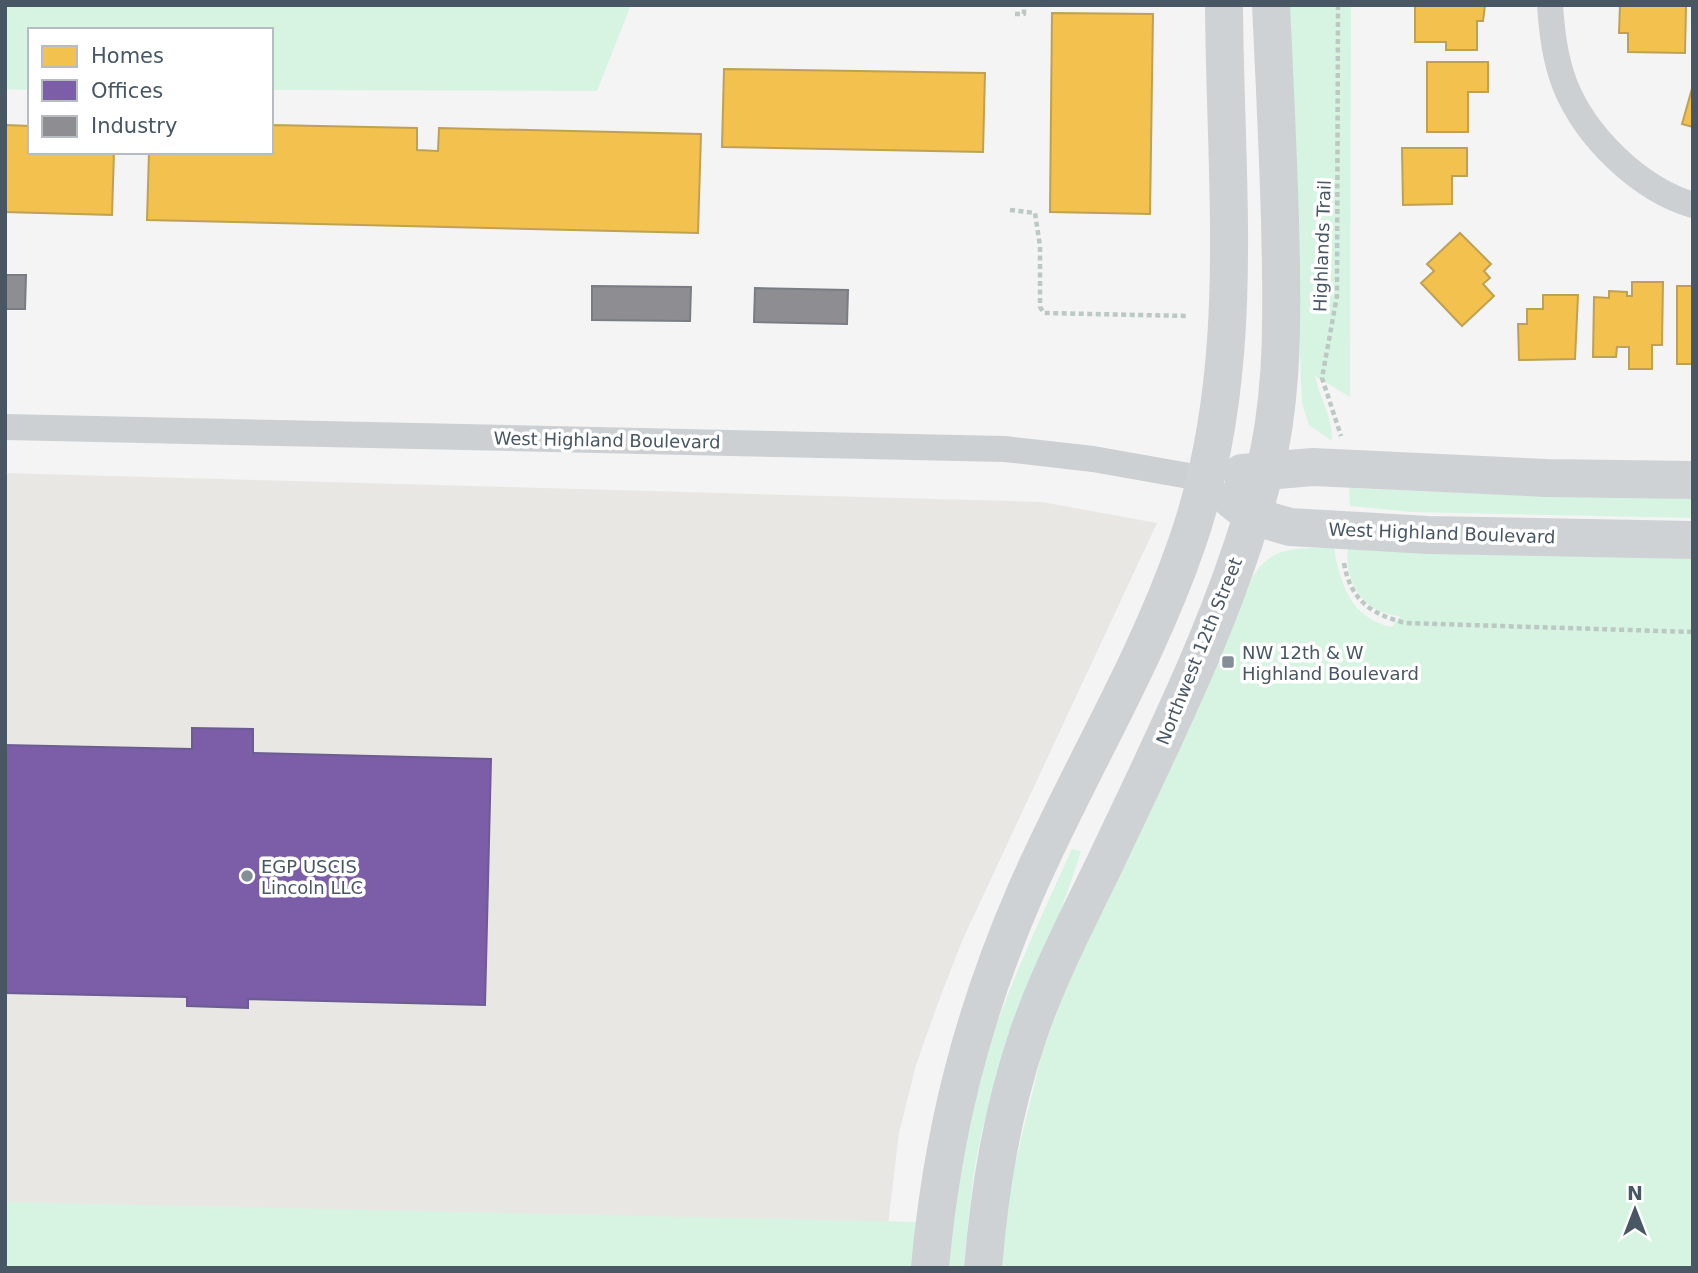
<svg xmlns="http://www.w3.org/2000/svg" width="1698" height="1273" font-family="'DejaVu Sans',sans-serif">
<style>
.commercial{fill:#e8e7e3}
.green{fill:#d7f4e2}
.homes{fill:#f2c14e;stroke:#bfa154;stroke-width:2}
.offices{fill:#7b5ea7;stroke:#6c5c93;stroke-width:2}
.industry{fill:#8d8d92;stroke:#787d84;stroke-width:2}
.lines{fill:none;stroke-linecap:round;stroke-linejoin:round}
.path{stroke:#bbc8c4;stroke-width:4.5;stroke-dasharray:5 3.5;stroke-linecap:butt}
.street{stroke:#cdd0d3;stroke-width:26}
.secondary{stroke:#cfd2d5;stroke-width:38}
.poi-dot{fill:#848e96;stroke:#fff;stroke-width:2.5}
.labels{text-anchor:middle;dominant-baseline:central;stroke-width:7;stroke-linejoin:round;paint-order:stroke}
.street-label{font-size:18px;fill:#485763;stroke:#fff}
.poi-label{font-size:18px;fill:#485763;stroke:#fff;text-anchor:start}
</style>
<rect width="100%" height="100%" fill="#f4f4f4"/>
<polygon class="commercial" points="5,473 1042,502 1157,523 962,941 938,1003 916,1065 899,1133 887,1233 5,1268"/>
<g class="green">
<polygon points="5,5 631,5 597,91 271,90 271,30 30,30 30,90 5,89"/>
<path d="M1284,5H1351L1350,397L1315,376C1320,398 1333,419 1332,441L1309,425L1302,403Z"/>
<polygon points="1349,488 1535,496 1693,498 1693,518 1412,512 1350,506"/>
<path d="M1334,547C1340,584 1351,619 1392,627L1400,616C1364,614 1343,581 1348,547L1693,555V1268H1001L1008,1192L1043,1049L1075,965L1193,717L1252,578C1272,543 1299,550 1334,547Z"/>
<path d="M1072,849L1081,851C1054,938 1015,1021 988,1109C973,1159 969,1215 964,1268H949C956,1187 968,1103 996,1026C1018,966 1045,908 1072,849Z"/>
<polygon points="5,1202 916,1222 912,1268 5,1268"/>
</g>
<g class="homes">
<polygon points="1415,5 1485,5 1483,21 1477,21 1477,50 1446,50 1446,42 1415,42"/>
<polygon points="1620,5 1686,5 1685,53 1628,52 1628,33 1619,33"/>
<polygon points="1052,13 1153,14 1150,214 1050,212"/>
<polygon points="1427,62 1488,62 1488,92 1468,92 1468,132 1427,132"/>
<polygon points="724,69 985,73 983,152 722,147"/>
<polygon points="1693,85 1693,127 1682,124"/>
<polygon points="5,125 30,126 30,152 114,152 112,215 5,212"/>
<polygon points="271,125 417,128 417,150 438,151 439,128 701,134 698,233 147,220 149,152 271,152"/>
<polygon points="1402,148 1467,148 1467,176 1452,176 1452,204 1403,205"/>
<polygon points="1460,233 1491,264 1484,271 1490,278 1483,284 1494,296 1462,326 1421,283 1434,271 1427,264"/>
<polygon points="1632,282 1663,282 1662,345 1652,345 1652,369 1629,369 1629,347 1617,347 1616,357 1593,357 1594,297 1609,298 1609,291 1627,292 1627,296 1632,296"/>
<rect x="1677" y="286" width="16" height="78"/>
<polygon points="1543,295 1578,295 1575,359 1519,360 1518,324 1527,324 1527,309 1543,309"/>
</g>
<polygon class="offices" points="192,728 253,729 253,753 491,759 485,1005 248,999 248,1008 187,1006 187,997 5,993 5,745 192,749"/>
<g class="industry">
<polygon points="5,275 26,275 25,309 5,309"/>
<polygon points="592,286 691,287 690,321 592,320"/>
<polygon points="755,288 848,290 847,324 754,322"/>
</g>
<g class="lines">
<g class="path">
<polyline points="1338,5 1337,296 1322,378 1341,436"/>
<polyline points="1015,14 1024,14 1024,5"/>
<polyline points="1010,210 1035,213 1040,246 1040,307 1044,313 1188,316"/>
<path d="M1344,563C1350,600 1372,615 1406,623L1693,632"/>
</g>
<g class="street">
<path d="M1550,5C1552,33 1555,59 1565,85C1586,137 1639,189 1693,205"/>
<polyline points="5,427 1005,449 1093,459 1206,479"/>
</g>
<g class="secondary">
<polyline points="1242,473 1313,467 1546,478 1693,480"/>
<polyline points="1232,500 1252,516 1290,527 1428,535 1693,540"/>
<path d="M930,1268C942,1134 972,1015 1026,891C1077,774 1145,665 1187,543C1248,368 1225,187 1224,5"/>
<path d="M983,1268C990,1185 1002,1113 1028,1035C1049,974 1079,917 1107,859C1166,734 1229,609 1264,474C1281,407 1282,338 1281,270C1280,182 1275,93 1271,5"/>
</g>
</g>
<g class="poi-dot">
<rect x="1221" y="655" width="14" height="14" rx="3.5"/>
<circle cx="247" cy="876" r="7"/>
</g>
<g class="labels">
<g class="street-label">
<text transform="translate(1322 246) rotate(-88)">Highlands Trail</text>
<text transform="translate(607 440) rotate(1)">West Highland Boulevard</text>
<text transform="translate(1442 533) rotate(2)">West Highland Boulevard</text>
<text transform="translate(1199 651) rotate(-68)">Northwest 12th Street</text>
</g>
<g class="poi-label">
<text x="1242" y="652">NW 12th &amp; W<tspan x="1242" dy="21">Highland Boulevard</tspan></text>
<text x="261" y="866">EGP USCIS<tspan x="261" dy="21">Lincoln LLC</tspan></text>
</g>
</g>
<rect width="1698" height="1273" fill="none" stroke="#485763" stroke-width="14"/>
<rect x="28" y="28" width="245" height="126" fill="#ffffff" stroke="#b6bcc1" stroke-width="2"/>
<rect x="42" y="46" width="35" height="21" fill="#f2c14e" stroke="#b6bcc1" stroke-width="2"/>
<text x="91" y="63" font-size="21" fill="#485763">Homes</text>
<rect x="42" y="80" width="35" height="21" fill="#7b5ea7" stroke="#b6bcc1" stroke-width="2"/>
<text x="91" y="98" font-size="21" fill="#485763">Offices</text>
<rect x="42" y="116" width="35" height="21" fill="#8d8d92" stroke="#b6bcc1" stroke-width="2"/>
<text x="91" y="133" font-size="21" fill="#485763">Industry</text>
<g transform="translate(1635 1210)" stroke="#ffffff" stroke-width="5" paint-order="stroke">
<path d="M0-5L12 26L0 18L-12 26Z" fill="#485763"/>
<text y="-10" font-size="19" font-weight="bold" text-anchor="middle" fill="#485763">N</text>
</g>
</svg>
